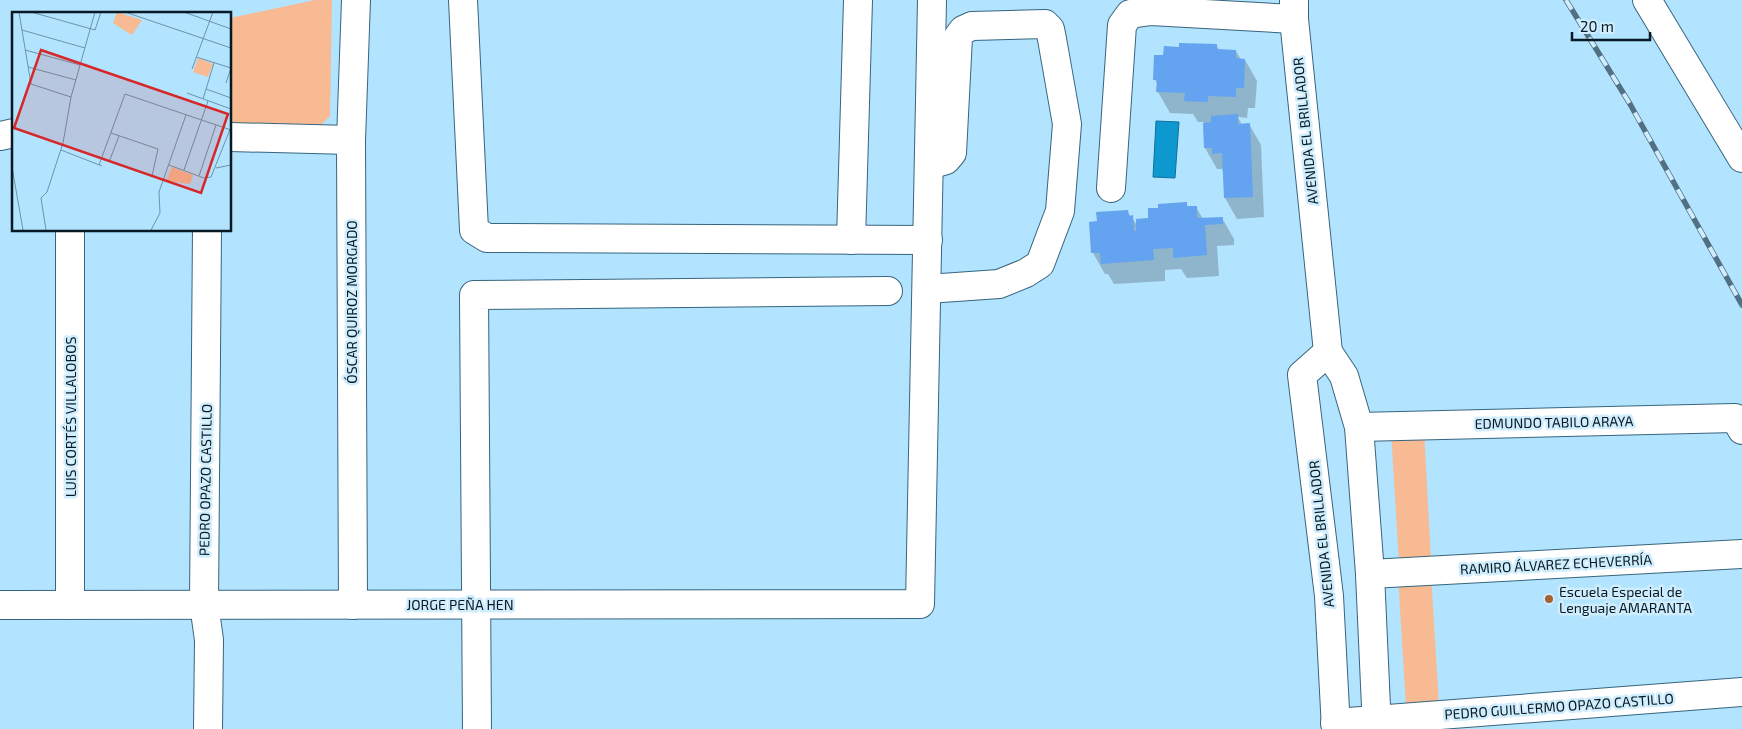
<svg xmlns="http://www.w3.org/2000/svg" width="1742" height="729" font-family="'Exo 2',sans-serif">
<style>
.green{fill:#f7ba92}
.water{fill:#0d98cf;stroke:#0b729c}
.shadow{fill:#0003}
.building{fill:#63a3f0}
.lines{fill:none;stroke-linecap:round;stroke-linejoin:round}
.minor-casing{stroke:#37657d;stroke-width:30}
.minor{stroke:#fff;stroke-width:28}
.rail-casing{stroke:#517183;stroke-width:5.5}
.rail{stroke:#d0edfe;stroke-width:4;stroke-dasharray:11;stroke-linecap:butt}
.poi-dot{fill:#a46131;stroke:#d0edfe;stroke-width:2}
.labels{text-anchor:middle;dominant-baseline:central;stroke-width:5;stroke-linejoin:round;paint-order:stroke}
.street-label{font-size:14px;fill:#071a24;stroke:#d0edfe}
.poi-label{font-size:14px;fill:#071a24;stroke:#d0edfe;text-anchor:start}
.inset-road{fill:none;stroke:#6e93a7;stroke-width:1}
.view{fill:#d62828;fill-opacity:0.15;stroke:#d62828;stroke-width:2.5}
.inset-edge{fill:none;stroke:#071a24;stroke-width:2.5}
</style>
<rect width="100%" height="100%" fill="#b2e3ff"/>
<g class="green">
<polygon points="315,0 332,0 330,116 319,127 230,126 230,18"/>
<polygon points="1424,430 1431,560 1399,562 1391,432"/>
<polygon points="1431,574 1439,705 1406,706 1398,576"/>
</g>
<polygon class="water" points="1156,121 1179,122 1175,178 1153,177"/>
<g class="shadow">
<polygon points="1217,46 1219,50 1236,51 1241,60 1245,60 1257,81 1255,108 1248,108 1247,118 1238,117 1242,125 1249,124 1261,145 1264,217 1237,219 1225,198 1224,173 1222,169 1217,169 1205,148 1204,122 1198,122 1193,114 1170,113 1158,92 1158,85 1155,80 1165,57 1180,48"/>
<polygon points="1186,204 1188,207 1196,207 1203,219 1222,218 1234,239 1234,245 1217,246 1219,276 1187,278 1181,269 1165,270 1165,281 1114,284 1108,274 1105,274 1093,253 1098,222 1127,211 1137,225"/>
</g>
<g class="building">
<polygon points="1179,43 1217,44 1217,49 1236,50 1236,58 1245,59 1244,88 1236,88 1236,97 1208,96 1208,102 1184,101 1185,93 1156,92 1157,80 1153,80 1154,55 1163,55 1164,46 1179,47"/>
<polygon points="1238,114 1238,124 1250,123 1253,197 1224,198 1222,153 1212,154 1212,148 1204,148 1203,123 1211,122 1211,116"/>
<polygon points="1187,202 1187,206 1197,206 1197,218 1223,217 1223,224 1205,225 1207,255 1173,258 1173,248 1153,249 1154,260 1101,264 1100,253 1091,253 1089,222 1097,221 1096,212 1128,210 1129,216 1133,215 1134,231 1136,231 1136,219 1148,218 1148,208 1158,208 1158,204"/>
</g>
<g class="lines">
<defs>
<g id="minor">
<polyline points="463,0 474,230 487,238 928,240"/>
<polyline points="1294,0 1294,19 1328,352 1344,376 1359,427 1370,574 1377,729"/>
<polyline points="1647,0 1742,158"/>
<polyline points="0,136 14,133"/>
<polyline points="230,137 351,140"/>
<polyline points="1111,188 1122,25 1130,14 1151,11 1294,19"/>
<polyline points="207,230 204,604 209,640 208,729"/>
<polyline points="851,240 858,0"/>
<polyline points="927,289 999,284 1026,273 1040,264 1060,211 1067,124 1052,39 1050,29 1045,24 972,26 963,30 958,37 952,153 946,160 929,165"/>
<polyline points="1328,352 1302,375 1329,596 1336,729"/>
<polyline points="1359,427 1735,418 1742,430"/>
<polyline points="1370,574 1742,554"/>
<polyline points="0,605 920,604 932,0"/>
<polyline points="70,605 70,230"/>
<polyline points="353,605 351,140 356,0"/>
<polyline points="1335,723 1742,692"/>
<polyline points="477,729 474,295 888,291"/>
</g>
</defs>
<use href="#minor" class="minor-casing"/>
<use href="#minor" class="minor"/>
<defs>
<polyline id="rail" points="1566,0 1630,104 1742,305"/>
</defs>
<use href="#rail" class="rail-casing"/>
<use href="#rail" class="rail"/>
</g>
<circle class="poi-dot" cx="1549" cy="599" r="5"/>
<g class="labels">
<g class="street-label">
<text transform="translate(1305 131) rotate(-96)">AVENIDA EL BRILLADOR</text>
<text transform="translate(351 302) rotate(-90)">ÓSCAR QUIROZ MORGADO</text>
<text transform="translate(70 417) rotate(-90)">LUIS CORTÉS VILLALOBOS</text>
<text transform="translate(1554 422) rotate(-1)">EDMUNDO TABILO ARAYA</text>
<text transform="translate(205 480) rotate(-89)">PEDRO OPAZO CASTILLO</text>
<text transform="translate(1321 534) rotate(-96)">AVENIDA EL BRILLADOR</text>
<text transform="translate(1556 564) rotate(-3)">RAMIRO ÁLVAREZ ECHEVERRÍA</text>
<text x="460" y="604">JORGE PEÑA HEN</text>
<text transform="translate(1559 706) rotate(-4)">PEDRO GUILLERMO OPAZO CASTILLO</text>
</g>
<g class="poi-label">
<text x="1559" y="591">Escuela Especial de<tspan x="1559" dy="16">Lenguaje AMARANTA</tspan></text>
</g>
</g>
<g transform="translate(12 12)">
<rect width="219" height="219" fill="#b2e3ff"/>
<path d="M105,0L130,8L120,23L101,11ZM186,46L201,52L196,65L181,60ZM160,155L181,163L178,172L154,169Z" fill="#f7ba92"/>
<path class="inset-road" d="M7,0L19,72L59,85M19,0L83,18L89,0M113,0L219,36M172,0L219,17M10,18L73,36M13,38L68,53M184,45L219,56L214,71M16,55L64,68M180,57L201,0M194,77L219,86M175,81L219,97M191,87L202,51M99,121L146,137L140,164M49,138L90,154M97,150L107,124M87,153L113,82L219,118M157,153L192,166L199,165L219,115M0,155L11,218M204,156L219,153M172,158L196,89M187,164L204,113M34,218L29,186L35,180L51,131L59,85L83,0M139,218L148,201L147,180L174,103"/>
<path class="view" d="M29,38L216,102L189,181L2,116Z"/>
<rect width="219" height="219" class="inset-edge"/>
</g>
<path d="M1572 32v8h78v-8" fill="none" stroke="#071a24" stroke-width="2.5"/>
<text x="1580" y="32" font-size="15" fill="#071a24" stroke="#d0edfe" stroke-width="4" paint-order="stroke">20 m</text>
</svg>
